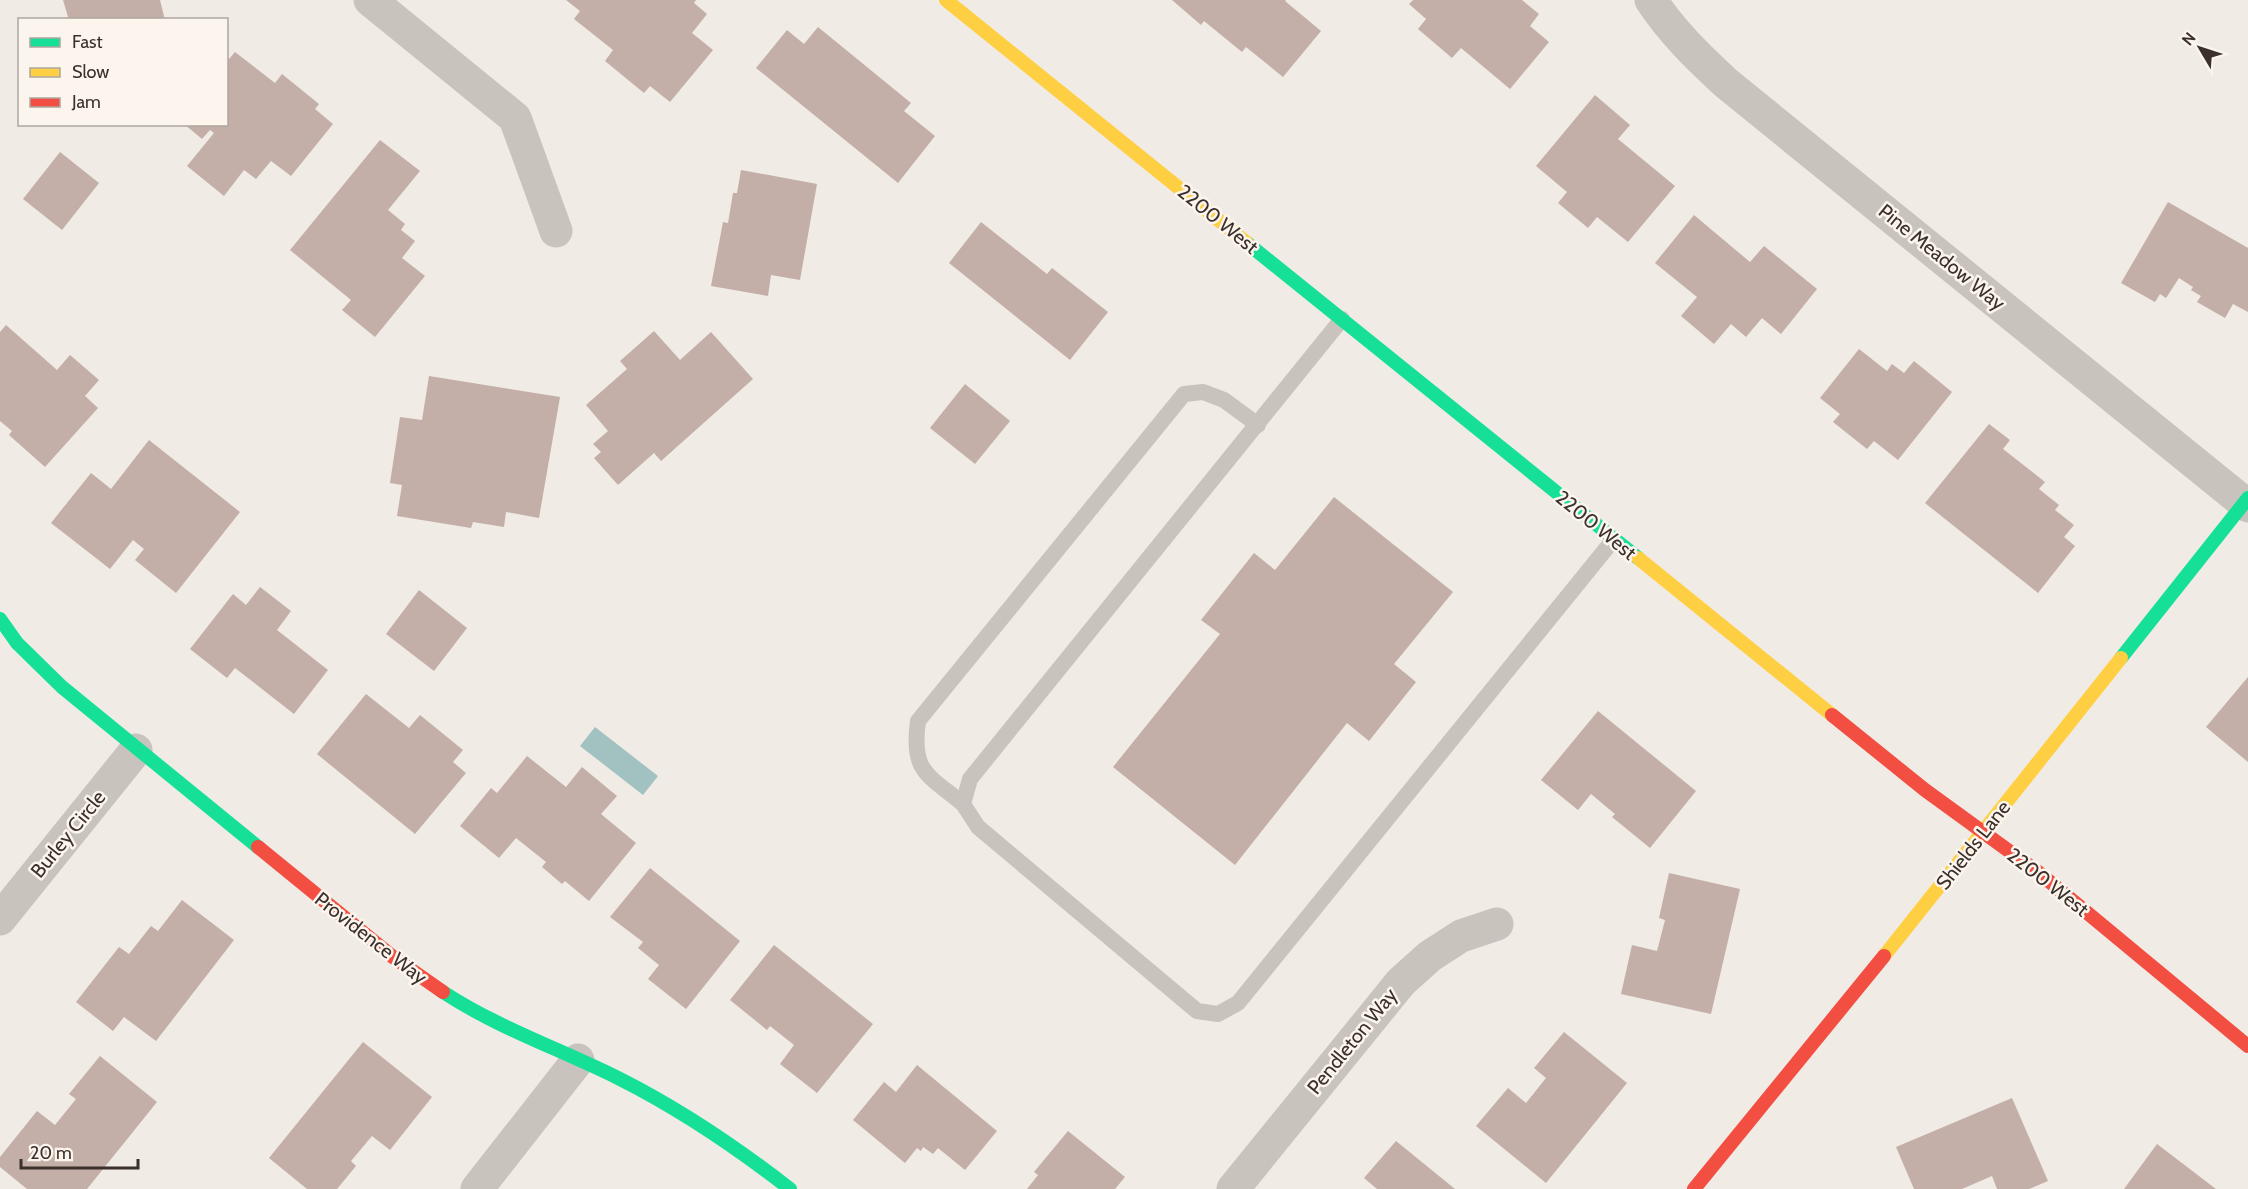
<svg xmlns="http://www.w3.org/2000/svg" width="2248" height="1189" font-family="Cabin,sans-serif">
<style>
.water{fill:#a1c2c1}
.building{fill:#c3afa7}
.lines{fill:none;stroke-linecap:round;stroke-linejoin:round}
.lane{stroke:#c9c3be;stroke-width:16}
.street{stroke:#c9c3be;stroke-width:33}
.fast{stroke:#16e098;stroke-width:14}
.slow{stroke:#ffcf43;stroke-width:14}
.jam{stroke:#f24e42;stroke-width:14}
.labels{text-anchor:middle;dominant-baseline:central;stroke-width:5;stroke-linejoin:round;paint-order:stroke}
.street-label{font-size:20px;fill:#3b302b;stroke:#fbf5ee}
</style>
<rect width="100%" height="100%" fill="#f0ebe5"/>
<polygon class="water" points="595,727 658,776 643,795 580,746"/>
<g class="building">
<polygon points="63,0 160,0 165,20 69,20"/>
<polygon points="566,0 696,0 694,3 707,14 692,33 713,50 670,102 650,86 644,93 605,61 613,50 574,19 580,11"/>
<polygon points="1172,0 1286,0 1285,1 1321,31 1283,77 1246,47 1242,52 1204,21 1201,25"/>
<polygon points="1413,0 1522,0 1539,14 1530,26 1549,42 1510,89 1461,48 1452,58 1418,29 1426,19 1409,4"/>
<polygon points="818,27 911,103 904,111 935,136 898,183 756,68 787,30 804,44"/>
<polygon points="235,52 275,83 282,74 319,104 315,109 333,124 291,176 271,161 256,179 244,170 224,196 187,166 214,133 210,130 202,139 184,124 226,124 226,57 229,59"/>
<polygon points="1595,95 1630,125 1618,139 1675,186 1628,242 1597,217 1588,228 1558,203 1567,192 1536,166"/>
<polygon points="380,140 420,171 388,210 405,224 401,230 415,241 402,258 425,276 375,337 342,310 351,300 290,250"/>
<polygon points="60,152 99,183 62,230 23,199"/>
<polygon points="741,170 817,184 800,280 771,275 768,296 711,286 723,222 728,223 733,193 737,193"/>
<polygon points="2168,202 2248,248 2248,312 2233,304 2225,318 2197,302 2201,296 2191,290 2193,287 2179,278 2166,298 2160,294 2155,302 2121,283"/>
<polygon points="1694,215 1750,262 1764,246 1817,289 1781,334 1762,318 1746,337 1731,324 1714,344 1681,316 1697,297 1655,263"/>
<polygon points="981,222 1047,274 1052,268 1108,312 1070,360 949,263"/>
<polygon points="6,325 57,370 70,355 99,380 85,396 98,408 45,467 9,435 12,431 0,421 0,332"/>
<polygon points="654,331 680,360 711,332 753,379 661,461 654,453 618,485 594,458 601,452 593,444 608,431 586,405 627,369 620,361"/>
<polygon points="1859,349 1887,371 1892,364 1904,373 1914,361 1952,392 1898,460 1874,441 1867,449 1833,422 1840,414 1820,398"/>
<polygon points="429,376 560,397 539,518 506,512 504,527 473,522 471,528 397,516 402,485 390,483 400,417 422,420"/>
<polygon points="965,384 1010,421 975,464 930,428"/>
<polygon points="1989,424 2010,440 2003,449 2045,482 2039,489 2059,505 2055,510 2074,525 2064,537 2075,546 2038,593 1925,503"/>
<polygon points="149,440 240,512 176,593 135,560 144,549 133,540 110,569 51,523 91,473 111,489"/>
<polygon points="1334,497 1453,592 1394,664 1416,682 1369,741 1347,723 1235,865 1113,767 1220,634 1201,620 1254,553 1275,570"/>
<polygon points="260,587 291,611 277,630 328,670 294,714 235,668 227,678 190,649 233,594 246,605"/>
<polygon points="419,590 467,628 434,671 386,634"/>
<polygon points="2248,677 2248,762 2206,727"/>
<polygon points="366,694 409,728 420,715 463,750 453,762 466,773 415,834 317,754"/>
<polygon points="1598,711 1696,791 1650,848 1612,817 1615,814 1591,794 1578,810 1541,780"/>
<polygon points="527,756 566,787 582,767 617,796 601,814 636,843 589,901 565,881 562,884 542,867 546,862 516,838 499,858 460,826 491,788 497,793"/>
<polygon points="650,868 740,941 686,1009 648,979 659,965 638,948 643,942 610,917"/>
<polygon points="1669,873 1740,889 1711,1014 1621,994 1632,945 1657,951 1665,920 1659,918"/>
<polygon points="182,900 234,940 156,1041 124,1017 113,1031 76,1002 119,947 129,954 151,926 158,931"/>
<polygon points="774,945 873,1024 817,1093 780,1064 794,1045 770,1026 767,1030 730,1000"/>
<polygon points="1564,1032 1627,1083 1546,1183 1476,1126 1508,1088 1526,1103 1546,1078 1534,1068"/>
<polygon points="363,1042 432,1097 390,1150 372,1136 351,1161 356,1166 337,1189 307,1189 269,1158"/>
<polygon points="100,1056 157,1102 87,1189 27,1189 0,1167 0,1157 37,1111 55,1125 76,1099 69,1094"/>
<polygon points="917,1065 997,1131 965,1170 938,1148 933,1154 923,1147 921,1151 917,1148 905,1163 853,1120 884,1082 896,1092"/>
<polygon points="2012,1098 2048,1181 2029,1189 1997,1189 1992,1176 1962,1189 1914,1189 1896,1147"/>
<polygon points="1068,1131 1125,1177 1115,1189 1027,1189 1038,1175 1034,1172"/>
<polygon points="1396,1141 1455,1189 1377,1189 1364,1178"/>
<polygon points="2157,1144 2216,1189 2124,1189"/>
</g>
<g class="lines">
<g class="lane">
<polyline points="1342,319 970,779 963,804 978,827 1197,1011 1218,1014 1238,1003 1614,539"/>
<path d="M963,804C927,774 911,772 918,721L1184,394L1203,392L1224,400L1258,425"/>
</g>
<g class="street">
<polyline points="370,0 515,118 556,231"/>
<path d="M1651,0C1672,32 1698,57 1726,83L2248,506"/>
<polyline points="0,919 136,750"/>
<polyline points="477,1189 578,1060"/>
<polyline points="1233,1189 1401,982 1430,956 1461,936 1497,924"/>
</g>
<g class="fast">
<polyline points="1247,243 1638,558"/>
<polyline points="0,619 17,643 62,687 258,847"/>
<polyline points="2121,658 2248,498"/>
<path d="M443,992C498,1028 560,1049 618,1078C680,1109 736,1147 790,1189"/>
</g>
<g class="slow">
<polyline points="946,0 1247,243"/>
<polyline points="1638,558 1832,715"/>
<polyline points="1884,956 2121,658"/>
</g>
<g class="jam">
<polyline points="1832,715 1925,790 2038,872 2248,1046"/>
<polyline points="258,847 393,957 443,992"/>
<polyline points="1694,1189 1884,956"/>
</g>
</g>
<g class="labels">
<g class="street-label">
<text transform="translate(1218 219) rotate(39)">2200 West</text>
<text transform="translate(1942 257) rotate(39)">Pine Meadow Way</text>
<text transform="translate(1596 525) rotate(39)">2200 West</text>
<text transform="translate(68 834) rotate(-51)">Burley Circle</text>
<text transform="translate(1973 845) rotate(-52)">Shields Lane</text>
<text transform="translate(2048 882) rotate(38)">2200 West</text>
<text transform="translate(371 938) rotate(38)">Providence Way</text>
<text transform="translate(1352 1041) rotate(-51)">Pendleton Way</text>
</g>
</g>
<rect x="18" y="18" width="210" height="108" fill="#fbf5ee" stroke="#aea6a0" stroke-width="1.5"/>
<rect x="30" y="38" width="30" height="9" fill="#16e098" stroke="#aea6a0" stroke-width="1.5"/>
<text x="72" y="48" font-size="18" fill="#3b302b">Fast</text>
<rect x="30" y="68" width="30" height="9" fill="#ffcf43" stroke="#aea6a0" stroke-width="1.5"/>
<text x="72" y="78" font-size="18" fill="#3b302b">Slow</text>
<rect x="30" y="98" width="30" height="9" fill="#f24e42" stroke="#aea6a0" stroke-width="1.5"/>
<text x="72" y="108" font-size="18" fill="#3b302b">Jam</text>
<g transform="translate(2200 48) rotate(309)" stroke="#fbf5ee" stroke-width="4.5" paint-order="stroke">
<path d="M0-4.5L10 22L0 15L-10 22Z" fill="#3b302b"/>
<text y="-9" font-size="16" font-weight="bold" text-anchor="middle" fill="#3b302b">N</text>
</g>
<path d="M21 1159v9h117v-9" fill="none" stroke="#3b302b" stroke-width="3"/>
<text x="30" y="1159" font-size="18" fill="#3b302b" stroke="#fbf5ee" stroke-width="4.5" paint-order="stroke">20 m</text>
</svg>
